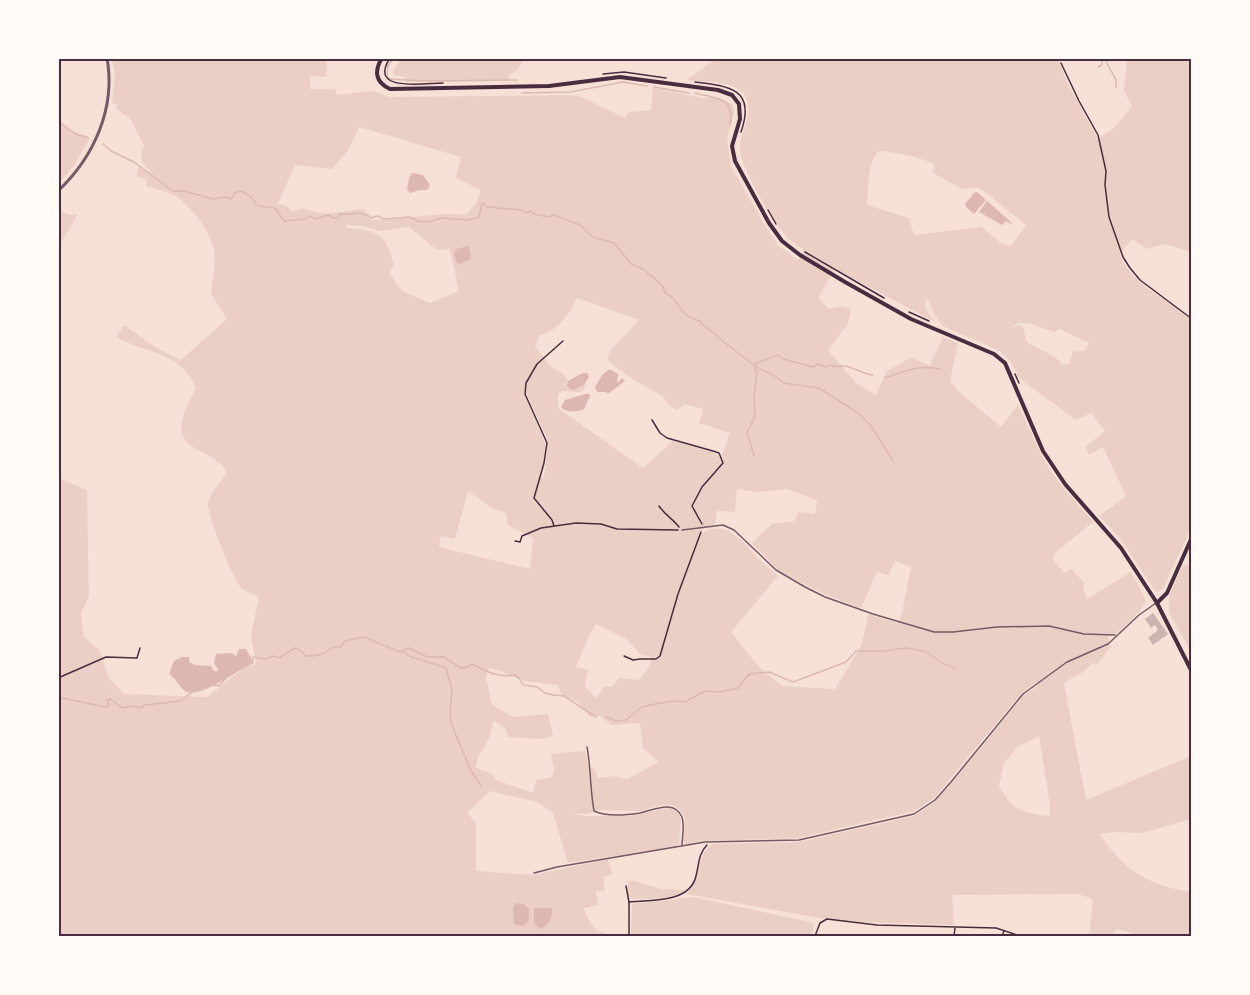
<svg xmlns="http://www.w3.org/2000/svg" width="1250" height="995" font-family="'Space Grotesk',sans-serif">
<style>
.green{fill:#ebcfc5;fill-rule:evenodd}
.water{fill:#dcb8b0}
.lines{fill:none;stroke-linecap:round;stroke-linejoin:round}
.stream{stroke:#dcb8b0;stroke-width:1.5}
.building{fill:#ccb4b1}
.path{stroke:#4a2c40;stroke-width:1.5}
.service{stroke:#755966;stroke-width:1.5}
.tertiary{stroke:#755966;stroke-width:3}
.secondary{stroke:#4a2c40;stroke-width:4}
.neatline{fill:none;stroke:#4a2c40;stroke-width:2}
</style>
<rect width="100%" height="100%" fill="#f7e1d7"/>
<g class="green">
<path d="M112,59H327L326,77L310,76V89H335L337,95L369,91L377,92L389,97L577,95L625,118L629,112L651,110L653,88L702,98L717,97L732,104L734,112L727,139L731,166L766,227L779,246L798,260L804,250C799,246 793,243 789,239C775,226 741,168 740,150C739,140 744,132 746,123C759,79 716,83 686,80L716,59H1058L1068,84L1098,139L1116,126L1132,106L1124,91L1127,59H1191V271L1190,252L1165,244L1147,249L1132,239L1120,254C1131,287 1170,297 1191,321V528L1163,589L1156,592L1120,538L1099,516L1126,496L1103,447L1089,455L1085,447L1105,431L1091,413L1076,420L1020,379L1010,361L1000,351L943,326L935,316L928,299L925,302L926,310L935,322L835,269L818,298L829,309L844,306L851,310L848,324L828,350L856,383L876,395L887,371L912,357L929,366L943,337L958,343L950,381L958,391L1001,427L1018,405L1044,460L1057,480L1093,522L1055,553L1053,559L1064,573L1071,569L1085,583L1083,588L1087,599L1131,572L1146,601C1143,610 1123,627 1115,635H1108L1109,643L1112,647C1105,650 1104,660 1097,664L1093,663L1083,672L1064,683L1086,800L1191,756V819L1143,833L1116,832L1100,834C1124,871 1148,885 1191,892V936H1142L1117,929L1111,936H1089L1093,899L1078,894L952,895L954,925L836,921L686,894C701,879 695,857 712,844L799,842L914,816L934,802L952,783L1024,695L1038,686L1035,683L1022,693L935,797L915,811L798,838L703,841L686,845L683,841L685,818L680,810L672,805H662L640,811L599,810L587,814L570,813L585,816H628L670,808L677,812L681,819L679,844L676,847L568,863L553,813L537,802L490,791L467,813L476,822V871L534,875L608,859L612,874L603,877L605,891H596L598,905L584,908C591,932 604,938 629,933V936H558L557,933L548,936H59V478L87,490L89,597L81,612L84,637L100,651L109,678L124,694L207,697L245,667L256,664L251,635L259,597C253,594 243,591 239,585C232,575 207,515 208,503C210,491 222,483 227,472C224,466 219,463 214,459C206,453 192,449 186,441C174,426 189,403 196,388C181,351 146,354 116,337L124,325L155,347L181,360L227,319L211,294C212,280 216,266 214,251C212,234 192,207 177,197C169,192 156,189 146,186L147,180L137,176L138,167L150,174L151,172C141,163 139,159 144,146L131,120L117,109V104L112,103L115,75ZM359,127L461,157L456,178L481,190L477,202L466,215L448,214L372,220L364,209C343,210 324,219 304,208L293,211L285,205L278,204L295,165L332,169L348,150ZM879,151C895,152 920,157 934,164L933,173L962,189L977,187L985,192L1026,225L1011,246L1004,245L981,227L914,235L909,218L867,205C869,189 867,162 879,151ZM346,225L363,226L379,231L409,227L437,250L450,249L459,291L430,303L402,291L389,273L394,265C386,234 378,230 346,228ZM577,298L639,320L610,351L608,357L609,362L636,381L662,396L668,404L677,410L685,404L703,409L699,423L730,433L721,458L712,452L673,441L643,468L558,408V394L562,391L581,392L586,387L584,385C577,389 572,392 565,386V383L568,380C560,370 560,373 552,367C545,362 542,352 535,347L539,336C559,329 568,317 577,298ZM1019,322L1027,324L1029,323L1054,332L1060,329L1089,343L1084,351H1073L1070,363L1062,365C1056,353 1036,350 1026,341L1024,327L1019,325L1010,328ZM524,388L548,441L544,478L540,476L546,450L545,443L524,394ZM737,489L757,492L787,489L817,500L815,514L799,512L794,521L772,524L752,543L779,571L826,595L861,608L877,572L888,575L895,561L911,567L902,613L898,623L868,614L862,644L835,689L782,686L759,667L731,632L778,576C772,570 765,565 760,560C743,543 727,518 701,534L700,532L707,526L715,525L717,511L735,512ZM468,491L492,508L506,513L508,525L533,538L530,569L439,547L441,536L455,539ZM596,624L626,639L641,655L651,657L650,666L639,680L619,678L612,687L605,686L596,698L585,687L588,670L576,667L589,636ZM489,668L501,671L523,681L558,685L562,696C576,700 582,703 589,716H601L611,725L640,723L643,748L659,762L627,779L615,776L598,778L595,770L588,765L585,751L551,754L554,770L552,777L536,780L533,793L496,780L493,774L476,768C477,753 483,752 488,740C492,734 490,728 494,721L504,727L509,737L541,739L553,736L548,714L513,717L492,705L486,677ZM1039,736L1050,805V816C1023,813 1013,811 999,786L1004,763L1018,747Z"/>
<polygon points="401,59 401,58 525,59 516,71 509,75 509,81 406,82 405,77 394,75 393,71"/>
<polygon points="59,121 75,134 90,138 73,167 59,183"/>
<polygon points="59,211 71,215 78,214 59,246"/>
<polygon points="1183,565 1191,565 1191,652 1169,613 1169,596"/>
<path d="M631,880L662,889L686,890C673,900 648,898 632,899L628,896V881Z"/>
<polygon points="693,897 814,923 812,936 631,936 632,904"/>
</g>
<g class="water">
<polygon points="412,173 423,175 430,185 427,190 420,190 410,193 407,190 409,178"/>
<polygon points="977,192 986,200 974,214 966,207 965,204 974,193"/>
<polygon points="987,201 1012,223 1011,224 1006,221 1002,225 979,212"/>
<polygon points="469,246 471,259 460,264 457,263 454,255 456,249"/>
<polygon points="610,369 618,374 617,383 622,378 625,381 608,394 606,392 597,392 595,387 603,374"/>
<polygon points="583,373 587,373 589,377 584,385 573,390 566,386 568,381"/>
<path d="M585,394H590V396L584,409C578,412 565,413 561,407L565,400Z"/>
<path d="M239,649H246L254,663C238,669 200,700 185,691C178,686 176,678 169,674L174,661L182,657H189V662L195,665L211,666L214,671H219L214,663L216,654L231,653L236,656Z"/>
<path d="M517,903L524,904L529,909C529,916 530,922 523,926L514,924L513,906Z"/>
<path d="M534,908H552C552,920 550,924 540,929L534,924Z"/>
</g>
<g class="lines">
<g class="stream">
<polyline points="393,58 388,66 387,76 390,79 424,81 517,80"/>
<polyline points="1104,58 1116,80 1116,87"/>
<polyline points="1098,67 1102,65 1102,58"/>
<polyline points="654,87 689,93"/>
<polyline points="522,93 570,92 623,82 647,86"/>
<path d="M695,93C717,99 736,97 730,125"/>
<polyline points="58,121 76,134 87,137"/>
<path d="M103,144L111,151L134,162L173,191H184L213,199L225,197L231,199L235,193L241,191L250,196L258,206L275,208L284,221L305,219L311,216L315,219L328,215L333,218H338L340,214C352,216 361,209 372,218L377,216L384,219L409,217L418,221L428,222L441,218L468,220L479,217L482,203L487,207L522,210L526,213L531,211L534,214L549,217L554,215L580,225L593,237L614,243L631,264L643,269L663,286L665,293C682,300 677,316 700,321C705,329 713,330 719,338L743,357L760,369L775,376L784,383L819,388L858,413L871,426L893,461"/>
<path d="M884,378C904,372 919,364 940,369"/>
<path d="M754,456L747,432L755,417L754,396L757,373L754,364L778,355L783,359L813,367L818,364L825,367L830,365C836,368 838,366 844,366C851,366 862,374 873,375"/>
<polyline points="403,651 409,656 446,668 452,690 450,713 451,723 470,769 481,786"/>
<path d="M252,661L253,657L265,659L274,656L279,658L295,648H297L306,656C311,656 317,656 322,654C330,650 332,646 341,647L345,641L364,637L400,652L409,648L427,657H444L461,668H465L472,664C485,671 499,678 514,675L519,678L523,685L537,687L545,693L553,695L564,696L596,717"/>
<polyline points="213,685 219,686 226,678"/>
<polyline points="58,697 105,707 109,706 107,700 110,699 123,708 132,706 140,708 145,705 181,701 192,692"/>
<polyline points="606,717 616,721 626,720 642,707 650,705 673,701 685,702 705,691 719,692 738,688 749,674 769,672 793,682 846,662 856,651 883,651 905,648 925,651 942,663 954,668"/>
</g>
</g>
<polygon class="building" points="1153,613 1168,634 1153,645 1148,638 1158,630 1155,625 1151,628 1145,619"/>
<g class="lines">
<g class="path">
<path d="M390,58C367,93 425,83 443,83"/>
<polyline points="1061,63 1079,101 1098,135 1106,171 1105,185 1109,217 1123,257 1130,268 1140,280 1192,319"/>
<polyline points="603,74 624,72 666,78"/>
<path d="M695,82C730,86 756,89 741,132"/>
<polyline points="768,210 776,224"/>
<polyline points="805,252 884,298"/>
<polyline points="909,312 929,321"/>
<polyline points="1015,374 1019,383"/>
<polyline points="652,420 660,433 667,438 713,451 719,453 723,463 702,487 692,506 702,524"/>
<path d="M659,506C665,515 673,519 679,527"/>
<polyline points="554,526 552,520 534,498 544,463 547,443 525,394 526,383 537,364 563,341"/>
<polyline points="515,541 520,542 522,536 541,528 576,523 601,524 617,529 678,530"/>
<polyline points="624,656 633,660 640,659 656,659 660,656 678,594 701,532"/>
<polyline points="58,678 106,657 137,658 140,648"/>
<polyline points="626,886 629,902 629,936"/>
<path d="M629,902C651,900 690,903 696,876C699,865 698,854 707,845"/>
<polyline points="815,936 820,923 827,919 877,925 996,928 1020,936"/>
<polyline points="954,936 955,928"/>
<polyline points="1002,936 1004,931"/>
</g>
<g class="service">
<polyline points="682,530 723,525 734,530 776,570 805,587 825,597 873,614 934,632 953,632 997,627 1049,626 1084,634 1115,635"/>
<path d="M587,747C591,768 590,789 594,811C606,817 627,815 640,813C654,810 674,799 682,817C685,826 682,837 682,845"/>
<polyline points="534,873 557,867 705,842 799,840 914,814 935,800 951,782 1023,694 1067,662 1108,644 1139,615 1156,603"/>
</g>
<path class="tertiary" d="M58,191C94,157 116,108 107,58"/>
<g class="secondary">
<path d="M382,58C374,71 375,82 390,89L549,86L620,77L718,90L732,95L739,104L740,119L732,146L735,161L769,223L782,241L800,255L845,282L911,319L994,354L1005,363L1043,451L1065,484L1121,548L1157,603L1192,672"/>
<polyline points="1157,603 1167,593 1192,537"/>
</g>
</g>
<rect width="1250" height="995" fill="none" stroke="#fffaf5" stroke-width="120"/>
<rect x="60" y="60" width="1130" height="875" class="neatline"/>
</svg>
